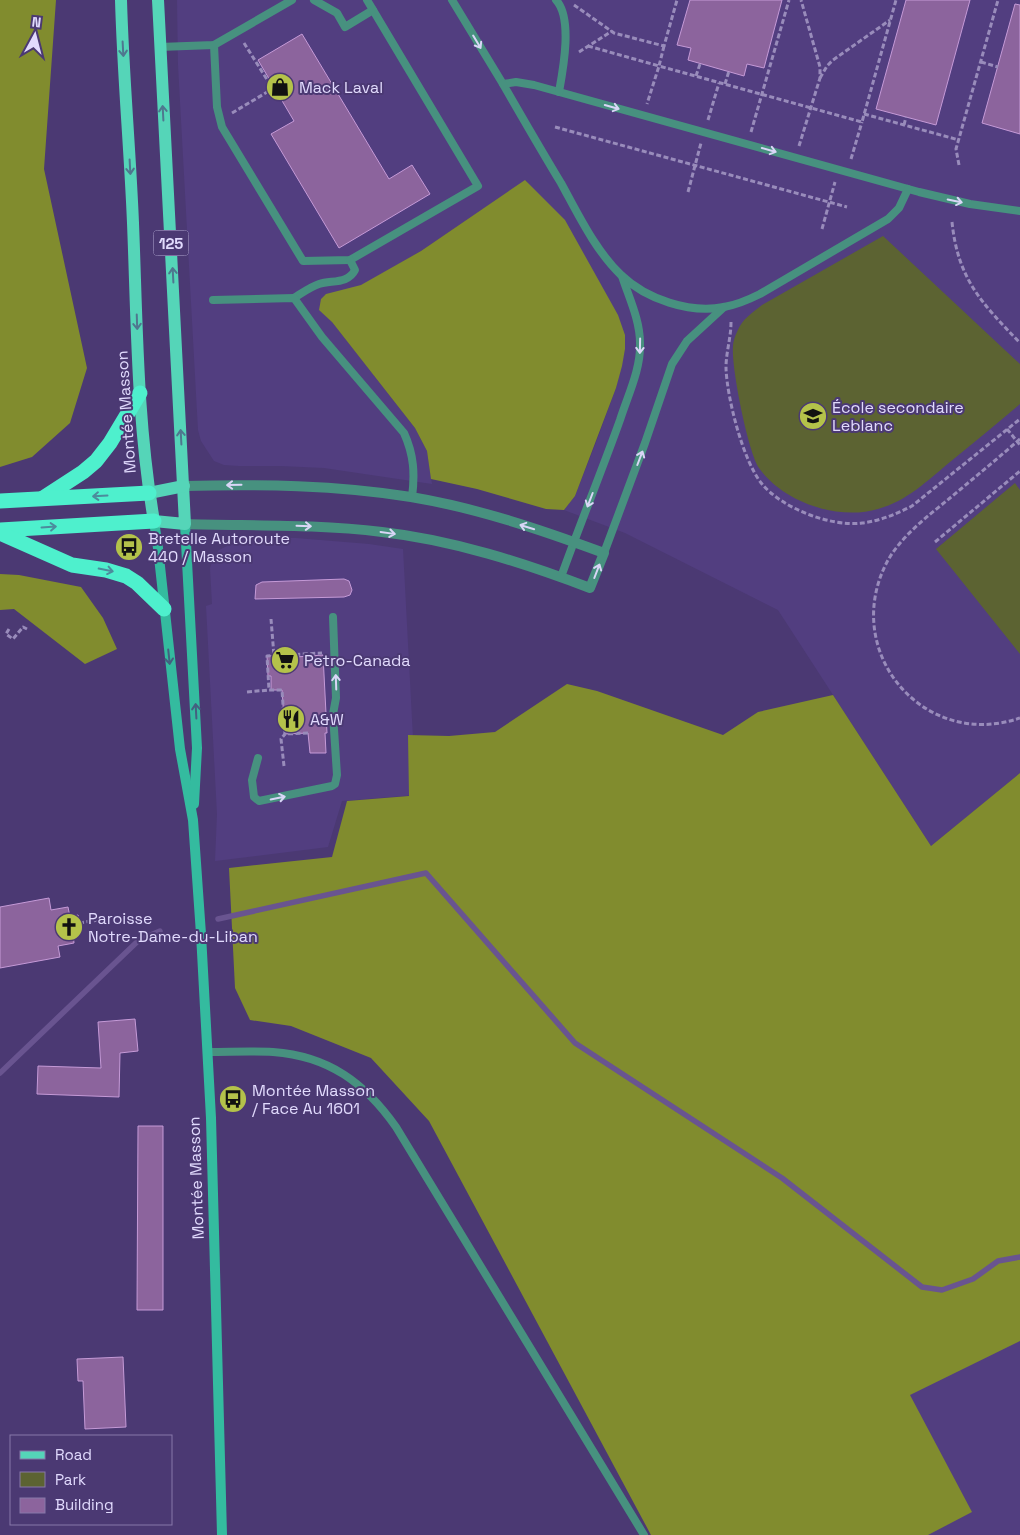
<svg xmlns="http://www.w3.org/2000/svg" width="1020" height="1535" font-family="'Space Grotesk',sans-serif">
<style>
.built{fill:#523e80}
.green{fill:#5c6332}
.forest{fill:#818c2e}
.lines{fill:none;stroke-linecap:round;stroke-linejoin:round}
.stream{stroke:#695490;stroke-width:5.5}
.building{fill:#8c649d;stroke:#c59ad7}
.path{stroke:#998cbb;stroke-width:3;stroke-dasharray:5 2.5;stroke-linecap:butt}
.lane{stroke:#47917f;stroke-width:8}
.street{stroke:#47917f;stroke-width:10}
.secondary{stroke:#34bb9f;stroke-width:10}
.primary{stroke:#55d5b8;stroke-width:12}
.highway{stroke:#4ef0cd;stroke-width:15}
.oneway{stroke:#d9d6f7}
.oneway2{stroke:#4f778f}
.oneway3{stroke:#4c8b9c}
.oneway4{stroke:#446080}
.labels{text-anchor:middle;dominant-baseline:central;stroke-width:4;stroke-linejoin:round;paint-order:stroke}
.shield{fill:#4b3973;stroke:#b4aad4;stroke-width:1}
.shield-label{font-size:15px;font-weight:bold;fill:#e1dafd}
.poi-label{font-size:16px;fill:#e1dafd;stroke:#4b3973;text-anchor:start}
.street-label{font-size:16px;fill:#e1dafd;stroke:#4b3973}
</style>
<rect width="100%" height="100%" fill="#4b3973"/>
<g class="built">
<polygon points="177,0 1020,0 1020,773 931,846 778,610 625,533 564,510 575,496 595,445 616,388 625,349 526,180 421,251 320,310 332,322 415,428 427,451 432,484 324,468 281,466 239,466 224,465 214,461 201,441 198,430 178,65"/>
<polygon points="237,538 296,538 369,544 403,549 416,795 342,801 328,847 215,861 217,814 206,606 212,604 210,568 213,559 219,550 229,545 238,543"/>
<polygon points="1020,1316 1020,1535 871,1535 884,1388"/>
</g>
<g class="green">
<path d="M883,236L1020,364V404C997,424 973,443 950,462C927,481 907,501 878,509C838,521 783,502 759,468C748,451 731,367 733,346C733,342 735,336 737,332C742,319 752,313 762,305Z"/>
<polygon points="1015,483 1020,490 1020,654 936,549"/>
</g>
<g class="forest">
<polygon points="0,0 56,0 44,169 87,368 70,423 32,457 0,467"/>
<polygon points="525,180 565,220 618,315 625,335 625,349 622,366 616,388 575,496 564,510 546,509 477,489 431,479 427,451 415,428 332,322 319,310 321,299 326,294 361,285 421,251"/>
<polygon points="0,574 19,575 81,587 103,618 117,649 85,664 14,609 0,610"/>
<polygon points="567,684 597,691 723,735 758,712 833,695 931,846 1020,773 1020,1341 910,1395 972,1512 928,1535 651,1535 429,1121 371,1058 291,1026 250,1020 235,988 229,868 332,857 347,801 409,796 408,735 449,736 495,732"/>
</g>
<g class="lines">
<g class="stream">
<polyline points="218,919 426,873 575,1043 782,1178 922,1287 942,1290 973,1279 998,1261 1020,1257"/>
<polyline points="0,1073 139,940 160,931"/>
</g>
</g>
<g class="building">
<polygon points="690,0 782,0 764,68 747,64 744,76 688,60 691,48 677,45"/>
<polygon points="906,0 970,0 936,125 876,109"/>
<polygon points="1015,4 1020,5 1020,134 982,123"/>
<polygon points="302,34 389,179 412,165 430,194 339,248 271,134 294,121 258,60"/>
<polygon points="344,579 349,581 352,590 350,595 344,597 255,599 256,585 262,582"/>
<polygon points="296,655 296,657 323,655 327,733 325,733 326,753 310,753 308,733 285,734 282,690 271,690 271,676 268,676 267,656"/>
<polygon points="49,898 51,910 68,907 70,917 78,915 81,932 73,933 74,943 58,946 60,957 0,968 0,907"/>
<polygon points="135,1019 138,1051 120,1053 119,1097 37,1094 38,1066 101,1068 98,1022"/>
<polygon points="138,1126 163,1126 163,1310 137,1310"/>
<polygon points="123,1357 126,1427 85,1429 83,1381 78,1381 77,1359"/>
</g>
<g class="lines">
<g class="path">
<polyline points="574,5 614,33 664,46 677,0"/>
<polyline points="244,43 273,89"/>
<polyline points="588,46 659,66 647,104"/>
<polyline points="664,46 659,66 862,122 896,0"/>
<polyline points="579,52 612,31"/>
<polyline points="981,62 998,67"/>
<polyline points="696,76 700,64"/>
<polyline points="820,78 827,66 833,60 890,20"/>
<polyline points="725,84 729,71"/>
<polyline points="232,113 274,88"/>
<polyline points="864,114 959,140"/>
<polyline points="708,120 719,83"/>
<polyline points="904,125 906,117"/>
<polyline points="555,127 847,207"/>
<polyline points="751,132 789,0"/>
<polyline points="799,146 820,78 820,67 801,0"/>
<polyline points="851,159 862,122"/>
<polyline points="959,165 956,149 998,0"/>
<polyline points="688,192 701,143"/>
<path d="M952,222C958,280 982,303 1020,343"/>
<polyline points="822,229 835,182"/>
<path d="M731,322C731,338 726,352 726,368C727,398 743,461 762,484C782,508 830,527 862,523C880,521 896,514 912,506L1020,419"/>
<polyline points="1007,429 1020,445"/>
<path d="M1020,439C997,459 974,478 950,498C928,516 901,536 887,562C840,652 924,751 1020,718"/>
<polyline points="935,542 1020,471"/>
<polyline points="271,619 274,656"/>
<polyline points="9,629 6,634 13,639 23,627 27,629"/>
<polyline points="247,692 269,690"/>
<polyline points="308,733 285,734 282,690 269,690 267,656 322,653"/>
<polyline points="284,766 281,739 285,734"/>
<polyline points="79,923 98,920"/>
</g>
<g class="lane">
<polyline points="314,0 337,13 345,27 373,10"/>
<polyline points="452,0 503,84 516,82 534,85 919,192 970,204 1020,211"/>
<path d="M556,0C573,18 563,70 559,92"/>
<polyline points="214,45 217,107 222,127 303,261 350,260 478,186 367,0"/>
<polyline points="159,47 214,45 292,0"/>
<path d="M503,84C522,117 541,150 561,183C578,214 595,250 621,275C646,299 690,314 724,307C736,305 748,300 760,294L888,219L899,208L908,189"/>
<path d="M294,298C302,293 310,287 319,284C332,280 348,284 355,270L350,260"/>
<path d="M213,300L294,298L322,337L404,433C414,455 415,474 412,497"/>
<polyline points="604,553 645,443 672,364 687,341 724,307"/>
<path d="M561,577C580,524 601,473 620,420C628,395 641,369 640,343C640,320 629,298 622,276"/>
<polyline points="258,758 252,780 254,797 259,801 332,786 335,784 337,775 333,714 336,698 333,617"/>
<path d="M208,1052C230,1052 251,1051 273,1052C329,1056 365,1083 396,1127L644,1535"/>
</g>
<path class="street" d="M184,486C260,484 336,485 411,497C477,508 542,530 604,553L590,588C524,563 453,540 382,532C316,524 251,526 185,524"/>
<g class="secondary">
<polyline points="154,521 158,548 180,749 193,820 201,934 211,1118 222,1535"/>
<polyline points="185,524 197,748 194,804"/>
</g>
<g class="primary">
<path d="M121,0C123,74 130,149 133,223C137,323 137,423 154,521L185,524L158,0"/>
<polyline points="149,493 184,486"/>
</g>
<g class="highway">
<polyline points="43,498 83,472 96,461 110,443 140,393"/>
<polyline points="0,501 149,493"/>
<polyline points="0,530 154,521"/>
<polyline points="0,533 72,565 106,570 126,576 137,583 164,609"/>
</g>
</g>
<defs><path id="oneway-shaft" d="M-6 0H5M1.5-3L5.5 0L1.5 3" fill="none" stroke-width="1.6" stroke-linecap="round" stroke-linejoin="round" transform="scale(1.25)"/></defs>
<g class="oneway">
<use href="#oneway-shaft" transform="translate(477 42) rotate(59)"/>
<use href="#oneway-shaft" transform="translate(612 107) rotate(16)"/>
<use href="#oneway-shaft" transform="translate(769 150) rotate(16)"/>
<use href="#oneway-shaft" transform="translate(955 201) rotate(12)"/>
<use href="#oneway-shaft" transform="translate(640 346) rotate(91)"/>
<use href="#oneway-shaft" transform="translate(640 458) rotate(-69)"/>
<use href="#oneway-shaft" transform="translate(234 485) rotate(179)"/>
<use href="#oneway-shaft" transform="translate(590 500) rotate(111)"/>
<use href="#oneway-shaft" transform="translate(304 526) rotate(2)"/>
<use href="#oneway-shaft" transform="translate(527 527) rotate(-163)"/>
<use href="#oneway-shaft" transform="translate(388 533) rotate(8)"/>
<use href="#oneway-shaft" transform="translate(597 571) rotate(-69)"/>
<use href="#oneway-shaft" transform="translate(336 682) rotate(-92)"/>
<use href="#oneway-shaft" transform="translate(278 798) rotate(-12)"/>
</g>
<g class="oneway2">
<use href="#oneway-shaft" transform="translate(123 49) rotate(87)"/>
<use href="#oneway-shaft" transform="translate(163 113) rotate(-93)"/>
<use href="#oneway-shaft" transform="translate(130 167) rotate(87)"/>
<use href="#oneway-shaft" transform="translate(173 275) rotate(-93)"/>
<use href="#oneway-shaft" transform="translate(137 322) rotate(88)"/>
<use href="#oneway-shaft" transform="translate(181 437) rotate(-93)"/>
</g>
<g class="oneway3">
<use href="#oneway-shaft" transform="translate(100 496) rotate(177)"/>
<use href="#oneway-shaft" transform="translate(49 527) rotate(-4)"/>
<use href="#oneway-shaft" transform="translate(106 570) rotate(11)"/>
</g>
<g class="oneway4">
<use href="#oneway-shaft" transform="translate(169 657) rotate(84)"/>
<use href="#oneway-shaft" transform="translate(196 711) rotate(-93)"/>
</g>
<defs>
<symbol id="shop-disc" viewBox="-11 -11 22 22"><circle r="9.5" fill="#b4c24a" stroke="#4b3973"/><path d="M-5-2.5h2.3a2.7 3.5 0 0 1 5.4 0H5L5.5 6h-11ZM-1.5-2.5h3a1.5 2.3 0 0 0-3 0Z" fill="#111"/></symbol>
<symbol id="school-disc" viewBox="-11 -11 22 22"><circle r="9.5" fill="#b4c24a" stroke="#4b3973"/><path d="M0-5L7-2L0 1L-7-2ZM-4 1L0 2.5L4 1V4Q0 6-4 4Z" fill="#111"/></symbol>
<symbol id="bus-disc" viewBox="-11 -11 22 22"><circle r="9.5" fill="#b4c24a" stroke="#4b3973"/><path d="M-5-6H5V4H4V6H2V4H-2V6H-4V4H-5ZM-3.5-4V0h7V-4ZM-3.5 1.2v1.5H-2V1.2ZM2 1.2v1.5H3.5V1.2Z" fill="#111"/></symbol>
<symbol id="supermarket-disc" viewBox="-11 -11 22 22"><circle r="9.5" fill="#b4c24a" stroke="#4b3973"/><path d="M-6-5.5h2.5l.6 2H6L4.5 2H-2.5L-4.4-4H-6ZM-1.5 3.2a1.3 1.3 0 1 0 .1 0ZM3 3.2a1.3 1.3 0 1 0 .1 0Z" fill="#111"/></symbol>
<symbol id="restaurant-disc" viewBox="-11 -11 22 22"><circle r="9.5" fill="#b4c24a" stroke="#4b3973"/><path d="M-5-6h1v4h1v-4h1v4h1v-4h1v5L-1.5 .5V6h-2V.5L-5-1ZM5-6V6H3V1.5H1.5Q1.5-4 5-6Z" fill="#111"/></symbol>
<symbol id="church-disc" viewBox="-11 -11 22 22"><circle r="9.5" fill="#b4c24a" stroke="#4b3973"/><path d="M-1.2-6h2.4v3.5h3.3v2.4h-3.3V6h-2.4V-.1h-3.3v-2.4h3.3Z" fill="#111"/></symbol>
</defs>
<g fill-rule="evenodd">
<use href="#shop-disc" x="264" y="71" width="32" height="32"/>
<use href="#school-disc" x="797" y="400" width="32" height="32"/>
<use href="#bus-disc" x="113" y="531" width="32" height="32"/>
<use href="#supermarket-disc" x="269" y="644" width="32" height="32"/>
<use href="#restaurant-disc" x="275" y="703" width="32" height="32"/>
<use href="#church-disc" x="53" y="911" width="32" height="32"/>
<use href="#bus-disc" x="217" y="1083" width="32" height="32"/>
</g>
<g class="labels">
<rect class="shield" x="153.5" y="230.5" width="35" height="25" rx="4"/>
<g class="shield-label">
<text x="171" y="243">125</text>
</g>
<g class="poi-label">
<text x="299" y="87">Mack Laval</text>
<text x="832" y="407">École secondaire<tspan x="832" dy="18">Leblanc</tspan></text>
<text x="148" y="538">Bretelle Autoroute<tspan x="148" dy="18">440 / Masson</tspan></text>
<text x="304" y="660">Petro-Canada</text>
<text x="310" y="719">A&amp;W</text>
<text x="88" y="918">Paroisse<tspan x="88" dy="18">Notre-Dame-du-Liban</tspan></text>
<text x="252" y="1090">Montée Masson<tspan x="252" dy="18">/ Face Au 1601</tspan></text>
</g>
<g class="street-label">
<text transform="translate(126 412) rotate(-94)">Montée Masson</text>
<text transform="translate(196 1178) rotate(-92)">Montée Masson</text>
</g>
</g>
<rect x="10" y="1435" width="162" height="90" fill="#4b3973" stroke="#8779aa"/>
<rect x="20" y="1451" width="25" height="8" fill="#55d5b8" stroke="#8779aa"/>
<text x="55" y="1460" font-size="15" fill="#e1dafd">Road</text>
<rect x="20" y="1472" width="25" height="15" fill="#5c6332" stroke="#8779aa"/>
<text x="55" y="1485" font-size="15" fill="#e1dafd">Park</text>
<rect x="20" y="1498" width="25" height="15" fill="#8c649d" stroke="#8779aa"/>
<text x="55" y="1510" font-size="15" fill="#e1dafd">Building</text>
<g transform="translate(35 35) rotate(7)" stroke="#4b3973" stroke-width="4" paint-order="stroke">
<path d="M0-4L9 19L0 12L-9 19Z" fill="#e1dafd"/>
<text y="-8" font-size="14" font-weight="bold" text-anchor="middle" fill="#e1dafd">N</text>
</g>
</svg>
